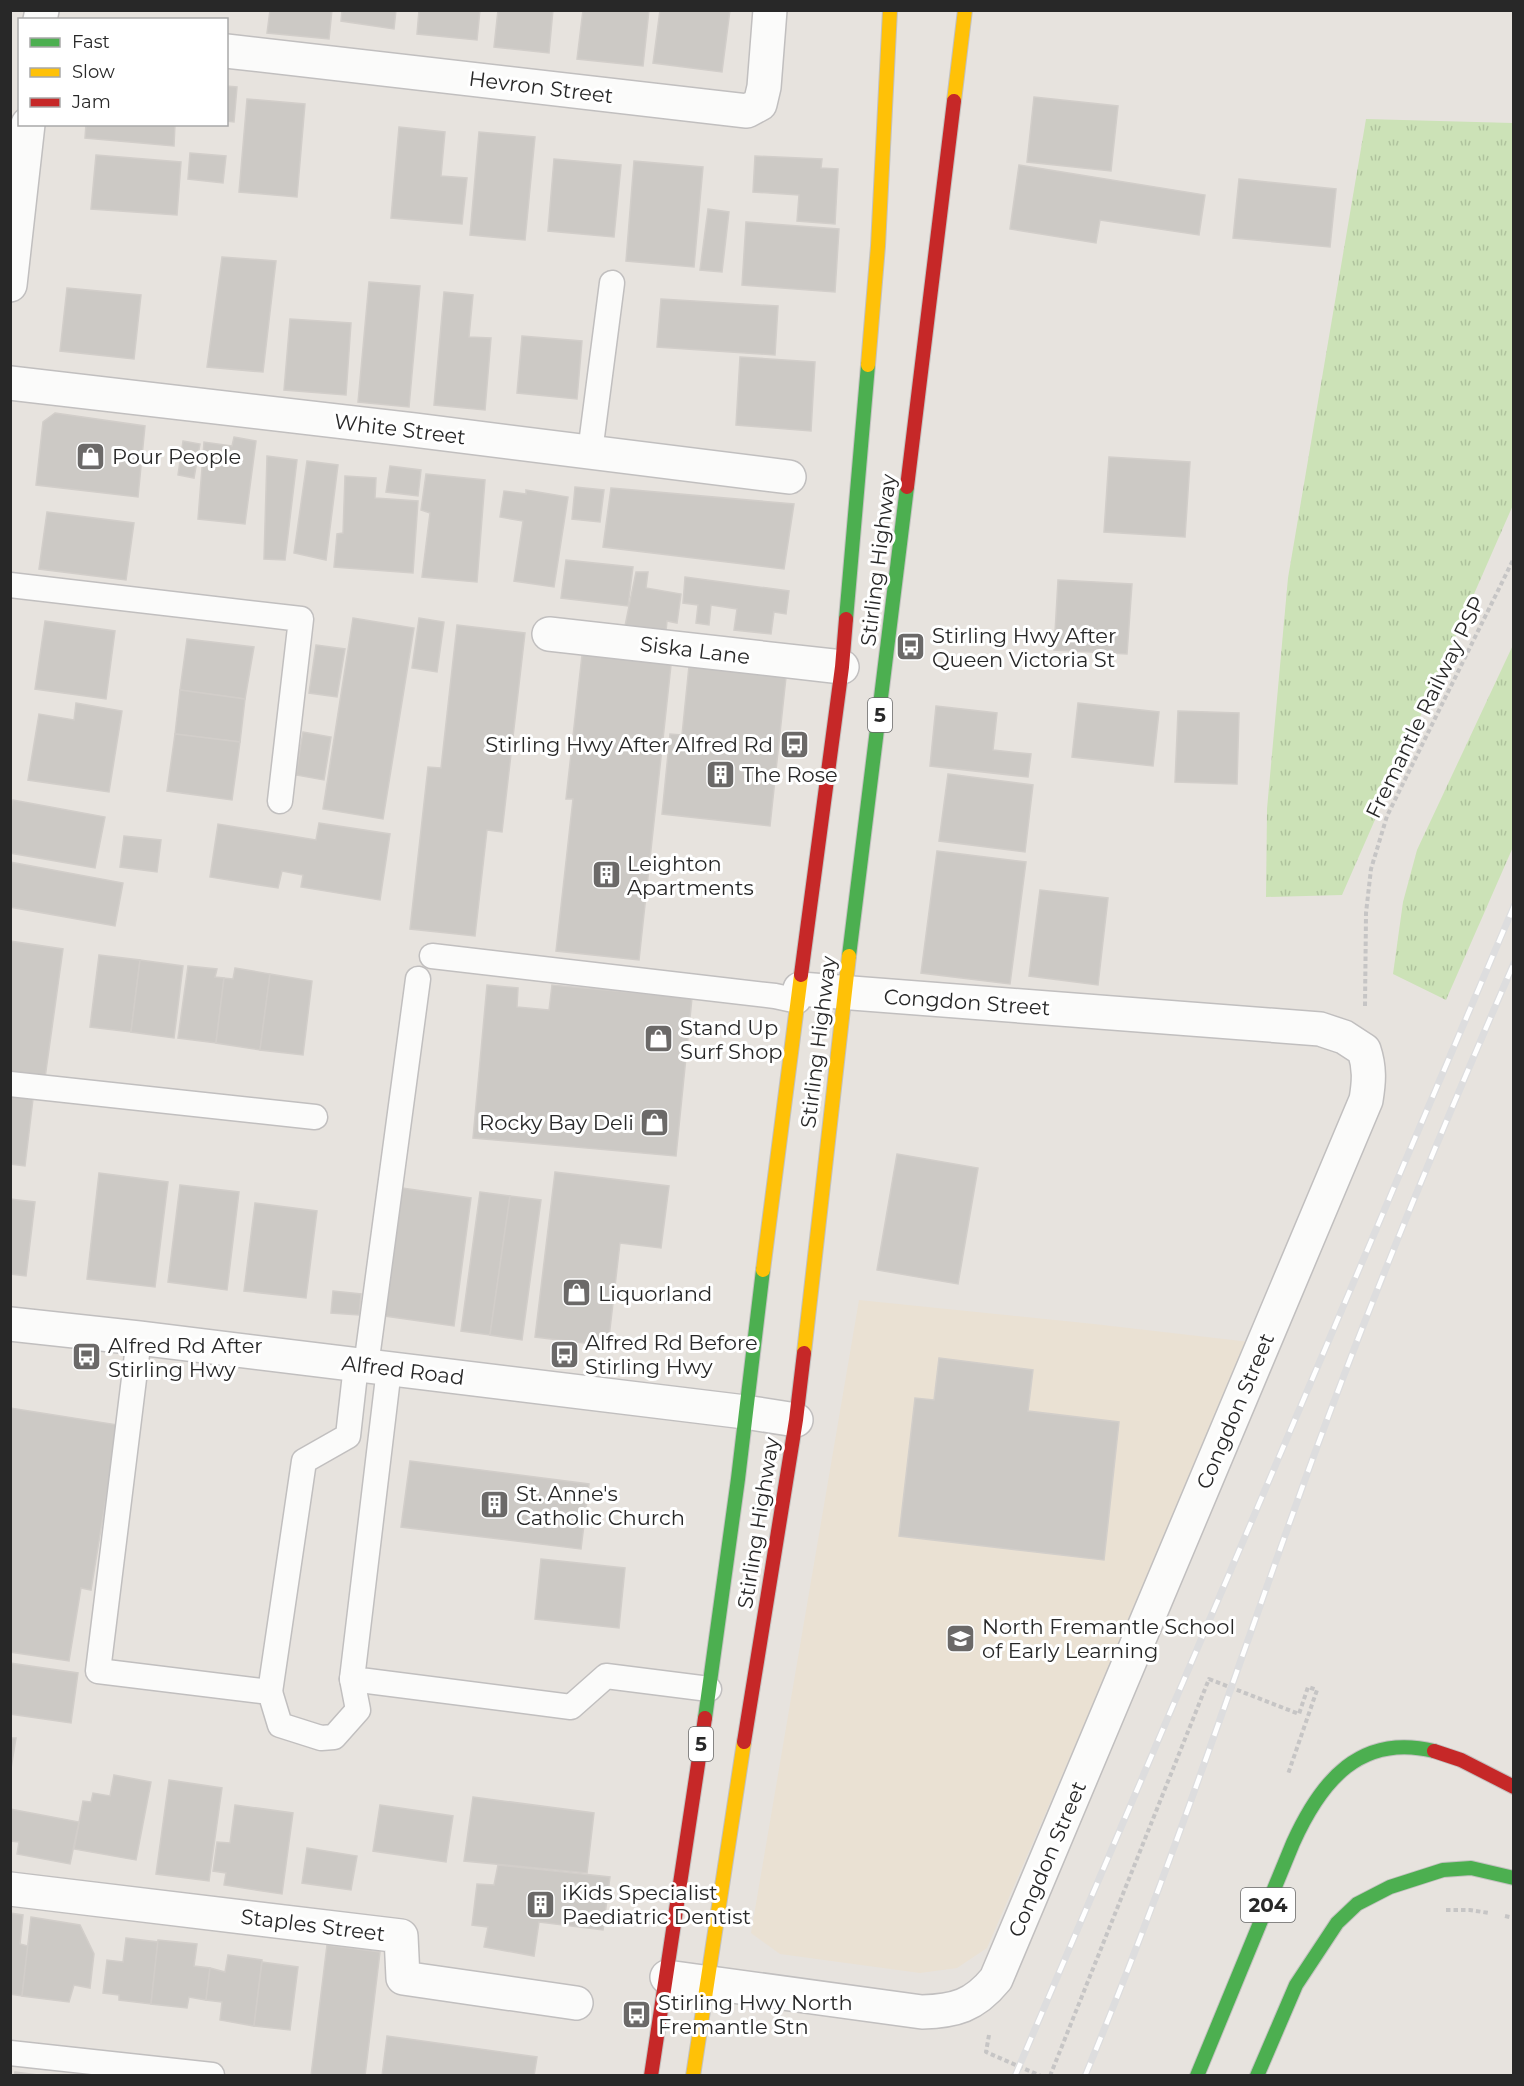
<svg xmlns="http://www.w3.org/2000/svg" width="1524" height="2086" font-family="Montserrat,sans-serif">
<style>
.education{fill:#eae1d3}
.grass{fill:url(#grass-tufts)}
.building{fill:#ccc9c5;stroke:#d2ceca;stroke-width:1.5}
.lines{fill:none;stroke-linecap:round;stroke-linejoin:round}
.lane-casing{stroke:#c1bfbf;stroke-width:27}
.street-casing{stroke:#c1bfbf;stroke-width:36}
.fast-casing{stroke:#c3c2c0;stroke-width:16}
.slow-casing{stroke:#c3c2c0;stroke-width:16}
.jam-casing{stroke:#c3c2c0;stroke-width:16}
.path{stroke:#c6c5c5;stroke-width:4;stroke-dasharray:4.5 3;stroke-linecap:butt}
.lane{stroke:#fbfbfa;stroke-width:24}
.street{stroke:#fbfbfa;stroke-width:33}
.fast{stroke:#4caf50;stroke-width:14}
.slow{stroke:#ffc107;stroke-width:14}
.jam{stroke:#c62828;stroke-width:14}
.rail-casing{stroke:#ddddde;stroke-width:7}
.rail{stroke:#fff;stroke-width:4.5;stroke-dasharray:14;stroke-linecap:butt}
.labels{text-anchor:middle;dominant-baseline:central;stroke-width:6;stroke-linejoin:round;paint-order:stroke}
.shield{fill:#fff;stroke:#686868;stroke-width:1.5}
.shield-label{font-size:20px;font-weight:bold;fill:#282828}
.street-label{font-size:21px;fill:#282828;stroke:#fff}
.poi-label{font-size:21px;fill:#282828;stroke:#fff;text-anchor:start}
</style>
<defs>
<pattern id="grass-tufts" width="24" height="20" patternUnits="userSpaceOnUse" patternTransform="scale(1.5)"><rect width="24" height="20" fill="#cce2b7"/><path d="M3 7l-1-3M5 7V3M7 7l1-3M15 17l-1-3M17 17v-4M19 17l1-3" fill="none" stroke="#afc29d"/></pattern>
</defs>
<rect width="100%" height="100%" fill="#e7e3de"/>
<polygon class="education" points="859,1300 1094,1324 1250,1342 987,1948 957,1968 920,1973 780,1954 751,1933"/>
<g class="grass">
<polygon points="1366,119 1513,123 1513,505 1342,895 1266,897 1267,809 1288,578"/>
<polygon points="1513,645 1513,847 1446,1000 1393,974 1403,902 1417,850"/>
</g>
<g class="building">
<polygon points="270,10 332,10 329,39 267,33"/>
<polygon points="342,10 396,10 394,29 341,21"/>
<polygon points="419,10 480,10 477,40 417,34"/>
<polygon points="498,10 553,10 549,53 494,47"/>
<polygon points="583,10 649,10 643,66 577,59"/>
<polygon points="660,10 730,10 722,72 653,63"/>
<polygon points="226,86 237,87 234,122 226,121"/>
<polygon points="1034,97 1118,106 1111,171 1027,162"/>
<polygon points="247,99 305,104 297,197 239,192"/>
<polygon points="86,124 175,124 174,146 85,138"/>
<polygon points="399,127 445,132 441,176 467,178 462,224 391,218"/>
<polygon points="479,132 535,137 525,240 470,235"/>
<polygon points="190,153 226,156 223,183 188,179"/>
<polygon points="96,155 181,162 177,215 91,209"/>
<polygon points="755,156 822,159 821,168 838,169 835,224 797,221 799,195 753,192"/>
<polygon points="554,159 621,165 614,237 548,231"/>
<polygon points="634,161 703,167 694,267 626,261"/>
<polygon points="1019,165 1205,195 1199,235 1100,220 1096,243 1010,229"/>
<polygon points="1239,179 1336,189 1330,247 1233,238"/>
<polygon points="708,209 729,212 722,272 700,270"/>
<polygon points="746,222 839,229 835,292 742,285"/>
<polygon points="222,257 276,261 263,372 207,367"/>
<polygon points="369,282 420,286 409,407 358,402"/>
<polygon points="67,288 141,295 134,359 60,351"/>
<polygon points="444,292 473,295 469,337 491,338 485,410 434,405"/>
<polygon points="661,299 778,306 775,355 657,347"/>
<polygon points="290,319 351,323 346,395 284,390"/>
<polygon points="522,336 582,341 577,399 517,393"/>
<polygon points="740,357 815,362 811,431 736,425"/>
<polygon points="55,413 145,426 138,497 36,485 43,422"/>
<polygon points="234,437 256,441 245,524 198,519 204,442 232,446"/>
<polygon points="183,441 200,444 194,478 178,475"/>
<polygon points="267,456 297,460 285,560 264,559"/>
<polygon points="1109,457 1190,462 1185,537 1104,532"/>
<polygon points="307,461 338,465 326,560 294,553"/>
<polygon points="390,466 421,470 418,496 386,492"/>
<polygon points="426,474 485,480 477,582 422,577 430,513 421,510"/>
<polygon points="345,476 376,478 375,498 418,501 413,573 334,567 337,534 343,533"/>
<polygon points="575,487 604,490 600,522 572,519"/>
<polygon points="611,488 794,504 784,569 603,547"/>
<polygon points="526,490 568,497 554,587 514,581 523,521 500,517 504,491 526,494"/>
<polygon points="47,512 134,523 126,580 39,569"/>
<polygon points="566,560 633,567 628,606 561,598"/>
<polygon points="636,572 648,572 646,588 681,594 677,623 667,621 666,631 650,628 648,634 625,626"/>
<polygon points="685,577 789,591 786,614 774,612 771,634 734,630 737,609 711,605 709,625 696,623 698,605 683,603"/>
<polygon points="1058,580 1132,584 1127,654 1054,650"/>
<polygon points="353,618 414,628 383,819 323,809"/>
<polygon points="419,618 444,622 437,672 412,668"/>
<polygon points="45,621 115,631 106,699 35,689"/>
<polygon points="457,625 525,633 502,832 487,830 475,936 410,929 428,767 441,768"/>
<polygon points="187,639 254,647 245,699 180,690"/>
<polygon points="316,645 345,649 337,697 309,693"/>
<polygon points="583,646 672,656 639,960 556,951 573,799 566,799"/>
<polygon points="690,656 787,668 770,826 662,814 670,734 682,735"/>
<polygon points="180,690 245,699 240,742 175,734"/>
<polygon points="76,703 122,711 109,792 28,780 39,714 74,720"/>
<polygon points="1078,703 1159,712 1153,766 1072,757"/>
<polygon points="936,706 997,713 993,750 1031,754 1028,777 930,766"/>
<polygon points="1178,711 1239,713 1237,784 1175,782"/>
<polygon points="303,732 331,737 324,780 296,775"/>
<polygon points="175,734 240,742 232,800 167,791"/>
<polygon points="948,774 1033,785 1025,852 939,841"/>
<polygon points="13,800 105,817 95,868 10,853 10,817"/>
<polygon points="319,823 390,834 380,900 301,887 303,875 282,871 278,888 210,877 218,824 316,840"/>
<polygon points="124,836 161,840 157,872 120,867"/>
<polygon points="937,851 1026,862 1010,984 921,973"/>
<polygon points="10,862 123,883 115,926 10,907"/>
<polygon points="1040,890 1108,898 1098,985 1029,976"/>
<polygon points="10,941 63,949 45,1078 10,1074"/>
<polygon points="99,955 140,960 131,1032 90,1027"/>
<polygon points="140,960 183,966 174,1038 131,1032"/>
<polygon points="188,966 217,969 215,977 224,978 216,1043 178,1038"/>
<polygon points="235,968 270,974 260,1050 216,1043 224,978 233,979"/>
<polygon points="270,974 312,981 303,1055 260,1050"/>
<polygon points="487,985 518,988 517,1007 549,1010 552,985 692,998 676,1156 473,1138"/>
<polygon points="10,1096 33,1099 25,1166 10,1164"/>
<polygon points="897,1154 978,1168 958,1284 877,1270"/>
<polygon points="555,1172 669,1186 661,1248 620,1243 608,1346 535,1337"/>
<polygon points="99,1173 168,1182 155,1287 87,1279"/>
<polygon points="180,1185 239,1192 227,1290 168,1282"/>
<polygon points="402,1188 471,1198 454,1326 385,1316"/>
<polygon points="480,1192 510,1196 490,1335 461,1331"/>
<polygon points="510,1196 541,1200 522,1340 490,1335"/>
<polygon points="10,1199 35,1202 26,1276 10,1274"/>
<polygon points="255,1203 317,1211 306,1298 244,1291"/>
<polygon points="333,1291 361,1294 359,1315 331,1313"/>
<polygon points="939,1358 1033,1370 1028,1411 1119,1422 1104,1560 899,1536 915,1398 934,1400"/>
<polygon points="10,1408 118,1425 91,1590 81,1588 69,1661 10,1652"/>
<polygon points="410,1461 589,1484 581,1549 401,1527"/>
<polygon points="541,1559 625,1568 619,1628 535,1619"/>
<polygon points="10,1663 78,1673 71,1723 10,1714"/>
<polygon points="10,1738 16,1738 10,1775"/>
<polygon points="114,1775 151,1782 136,1860 74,1849 83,1801 91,1802 93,1793 110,1796"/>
<polygon points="169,1780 222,1788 209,1881 156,1874"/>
<polygon points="473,1797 594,1813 587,1873 464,1861"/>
<polygon points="235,1805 293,1813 282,1894 224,1885 226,1873 213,1871 217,1842 230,1843"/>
<polygon points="380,1805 453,1816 446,1862 373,1851"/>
<polygon points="10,1809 79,1822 70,1864 17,1854 19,1842 10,1841"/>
<polygon points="307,1848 357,1856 351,1890 302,1883"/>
<polygon points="498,1865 610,1877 603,1930 539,1922 534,1956 484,1947 488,1927 472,1925 477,1884 494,1885"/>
<polygon points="10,1913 23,1915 20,1944 28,1946 22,1996 10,1994"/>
<polygon points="31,1917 80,1925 94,1954 90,1988 74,1985 69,2002 22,1996"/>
<polygon points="126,1938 158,1942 151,2004 119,2000 119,1995 103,1993 107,1960 123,1962"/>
<polygon points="158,1940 197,1944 194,1966 210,1968 206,2000 189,1997 187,2008 151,2004"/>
<polygon points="327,1945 380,1952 365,2076 311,2076"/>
<polygon points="228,1955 262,1960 254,2026 220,2020 222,2002 206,2000 210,1968 225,1972"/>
<polygon points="262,1962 298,1967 290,2030 254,2026"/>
<polygon points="387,2036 537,2057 534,2076 382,2076"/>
<polygon points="15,2072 46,2076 14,2076"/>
</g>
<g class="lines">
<defs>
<g id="lane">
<polyline points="590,452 612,283"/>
<polyline points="10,585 301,619 280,801"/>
<polyline points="432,956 775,996 798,1001"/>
<polyline points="10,1084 315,1117"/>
<polyline points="139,1338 98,1671 270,1692 304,1461 348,1436 356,1365"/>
<polyline points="366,1366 418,979"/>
<polyline points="389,1369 352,1679 571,1707 606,1676 709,1689"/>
<polyline points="270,1692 280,1725 321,1738 334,1737 358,1710 352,1679"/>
<polyline points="10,2053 212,2075"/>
</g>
<g id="street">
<polyline points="40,20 42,10"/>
<polyline points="226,51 747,111 760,104 764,87 770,10"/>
<polyline points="10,285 28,124"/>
<polyline points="10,383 414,430 789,477"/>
<polyline points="549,634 842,667"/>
<polyline points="10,1324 139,1338 745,1412 796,1420"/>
<polyline points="10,1889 401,1936 403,1978 576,2003"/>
<path d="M667,1977L922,2012C955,2011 974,2006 996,1979L1366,1100C1369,1082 1370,1068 1364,1050L1344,1037L1320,1029L800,989"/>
</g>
<g id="fast">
<polyline points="846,619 868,365"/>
<polyline points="849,956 907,487"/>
<polyline points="705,1718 738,1479 763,1270"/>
<path d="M1197,2076L1293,1843C1321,1781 1360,1733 1434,1751"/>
<polyline points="1257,2076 1296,1985 1337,1923 1357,1904 1390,1887 1443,1870 1471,1868 1514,1878"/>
</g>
<g id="slow">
<polyline points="954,101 965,10"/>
<polyline points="868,365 878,246 890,10"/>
<polyline points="763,1270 801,975"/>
<polyline points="804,1353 849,956"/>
<polyline points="693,2076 744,1742"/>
</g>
<g id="jam">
<polyline points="907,487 954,101"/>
<polyline points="801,975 842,667 846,619"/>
<polyline points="744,1742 796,1420 804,1353"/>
<polyline points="1434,1751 1461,1760 1514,1787"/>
<polyline points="651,2076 705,1718"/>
</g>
</defs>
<use href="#lane" class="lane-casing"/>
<use href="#street" class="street-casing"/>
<use href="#fast" class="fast-casing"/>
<use href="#slow" class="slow-casing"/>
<use href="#jam" class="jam-casing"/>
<g class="path">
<polyline points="1365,1006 1366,913 1371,869 1387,816 1514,558"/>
<polyline points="1446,1910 1470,1910 1489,1913"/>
<polyline points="1505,1916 1514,1918"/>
<polyline points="989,2035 986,2052 1041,2076"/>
<polyline points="1050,2076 1209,1679 1299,1714 1308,1687 1317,1690 1288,1774"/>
</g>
<use href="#lane" class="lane"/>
<use href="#street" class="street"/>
<use href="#fast" class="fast"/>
<use href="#slow" class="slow"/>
<use href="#jam" class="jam"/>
<defs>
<g id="rail">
<polyline points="1015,2076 1514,906"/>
<path d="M1085,2076C1164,1887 1228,1694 1297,1502C1362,1320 1437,1141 1514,963"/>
</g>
</defs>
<use href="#rail" class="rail-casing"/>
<use href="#rail" class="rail"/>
</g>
<defs>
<symbol id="shop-square" viewBox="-11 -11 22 22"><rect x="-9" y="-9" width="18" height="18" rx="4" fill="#6b6968" stroke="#fff"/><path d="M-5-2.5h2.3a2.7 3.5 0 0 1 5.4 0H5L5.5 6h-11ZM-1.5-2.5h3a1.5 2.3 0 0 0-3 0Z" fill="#fff"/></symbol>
<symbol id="bus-square" viewBox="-11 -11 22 22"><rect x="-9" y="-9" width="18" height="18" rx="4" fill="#6b6968" stroke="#fff"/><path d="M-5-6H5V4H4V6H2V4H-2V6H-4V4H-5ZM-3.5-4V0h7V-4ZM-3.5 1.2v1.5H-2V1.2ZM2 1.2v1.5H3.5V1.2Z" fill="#fff"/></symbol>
<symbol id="building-square" viewBox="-11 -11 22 22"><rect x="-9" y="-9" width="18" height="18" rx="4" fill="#6b6968" stroke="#fff"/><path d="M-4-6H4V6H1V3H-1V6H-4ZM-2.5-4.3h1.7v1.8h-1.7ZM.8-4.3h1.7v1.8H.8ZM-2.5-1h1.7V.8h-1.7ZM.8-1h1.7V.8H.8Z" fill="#fff"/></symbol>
<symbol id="school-square" viewBox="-11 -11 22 22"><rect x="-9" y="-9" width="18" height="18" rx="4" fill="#6b6968" stroke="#fff"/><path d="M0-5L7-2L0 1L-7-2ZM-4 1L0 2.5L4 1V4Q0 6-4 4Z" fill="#fff"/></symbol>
</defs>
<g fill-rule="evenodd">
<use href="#shop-square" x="74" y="440" width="33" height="33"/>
<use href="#bus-square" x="894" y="630" width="33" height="33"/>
<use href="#bus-square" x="778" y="728" width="33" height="33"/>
<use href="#building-square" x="704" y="758" width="33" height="33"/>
<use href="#building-square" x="590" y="858" width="33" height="33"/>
<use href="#shop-square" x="642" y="1022" width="33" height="33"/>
<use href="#shop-square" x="638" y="1106" width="33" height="33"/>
<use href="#shop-square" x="560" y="1276" width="33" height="33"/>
<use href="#bus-square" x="548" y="1338" width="33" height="33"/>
<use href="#bus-square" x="70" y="1340" width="33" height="33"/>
<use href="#building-square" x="478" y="1488" width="33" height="33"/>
<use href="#school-square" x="944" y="1622" width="33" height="33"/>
<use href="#building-square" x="524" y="1888" width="33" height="33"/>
<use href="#bus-square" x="620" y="1998" width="33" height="33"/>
</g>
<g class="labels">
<g class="shield">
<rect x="868" y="698" width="24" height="34" rx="4.5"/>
<rect x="689" y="1727" width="24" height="34" rx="4.5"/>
<rect x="1241" y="1888" width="54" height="34" rx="4.5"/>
</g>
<g class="shield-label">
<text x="880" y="715">5</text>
<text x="701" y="1744">5</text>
<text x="1268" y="1905">204</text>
</g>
<g class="street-label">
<text transform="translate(541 87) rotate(7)">Hevron Street</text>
<text transform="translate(400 429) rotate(7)">White Street</text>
<text transform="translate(878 560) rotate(-83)">Stirling Highway</text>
<text transform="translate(695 650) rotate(7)">Siska Lane</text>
<text transform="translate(1425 707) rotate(-64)">Fremantle Railway PSP</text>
<text transform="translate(967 1002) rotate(4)">Congdon Street</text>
<text transform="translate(818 1042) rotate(-83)">Stirling Highway</text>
<text transform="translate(403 1370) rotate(7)">Alfred Road</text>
<text transform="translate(1235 1411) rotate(-67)">Congdon Street</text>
<text transform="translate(758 1523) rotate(-81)">Stirling Highway</text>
<text transform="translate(1047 1859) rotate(-67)">Congdon Street</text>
<text transform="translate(313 1925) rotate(7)">Staples Street</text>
</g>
<g class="poi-label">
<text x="112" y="456">Pour People</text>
<text x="932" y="635">Stirling Hwy After<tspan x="932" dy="24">Queen Victoria St</tspan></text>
<text x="773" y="744" text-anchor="end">Stirling Hwy After Alfred Rd</text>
<text x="742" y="774">The Rose</text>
<text x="627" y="863">Leighton<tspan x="627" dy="24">Apartments</tspan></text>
<text x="680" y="1027">Stand Up<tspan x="680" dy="24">Surf Shop</tspan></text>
<text x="634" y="1122" text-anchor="end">Rocky Bay Deli</text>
<text x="598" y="1293">Liquorland</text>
<text x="585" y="1342">Alfred Rd Before<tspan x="585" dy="24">Stirling Hwy</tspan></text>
<text x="108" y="1345">Alfred Rd After<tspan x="108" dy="24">Stirling Hwy</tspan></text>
<text x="516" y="1493">St. Anne's<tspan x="516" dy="24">Catholic Church</tspan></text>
<text x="982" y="1626">North Fremantle School<tspan x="982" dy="24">of Early Learning</tspan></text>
<text x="562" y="1892">iKids Specialist<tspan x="562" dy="24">Paediatric Dentist</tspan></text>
<text x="658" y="2002">Stirling Hwy North<tspan x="658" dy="24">Fremantle Stn</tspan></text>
</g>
</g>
<rect width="1524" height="2086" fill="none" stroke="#282828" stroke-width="24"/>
<rect x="18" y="18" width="210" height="108" fill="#ffffff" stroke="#a9a9a9" stroke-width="1.5"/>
<rect x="30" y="38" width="30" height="9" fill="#4caf50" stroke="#a9a9a9" stroke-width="1.5"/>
<text x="72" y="48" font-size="18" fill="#282828">Fast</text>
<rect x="30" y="68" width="30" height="9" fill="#ffc107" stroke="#a9a9a9" stroke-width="1.5"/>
<text x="72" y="78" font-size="18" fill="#282828">Slow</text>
<rect x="30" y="98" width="30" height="9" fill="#c62828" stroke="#a9a9a9" stroke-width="1.5"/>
<text x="72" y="108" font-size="18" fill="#282828">Jam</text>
</svg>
